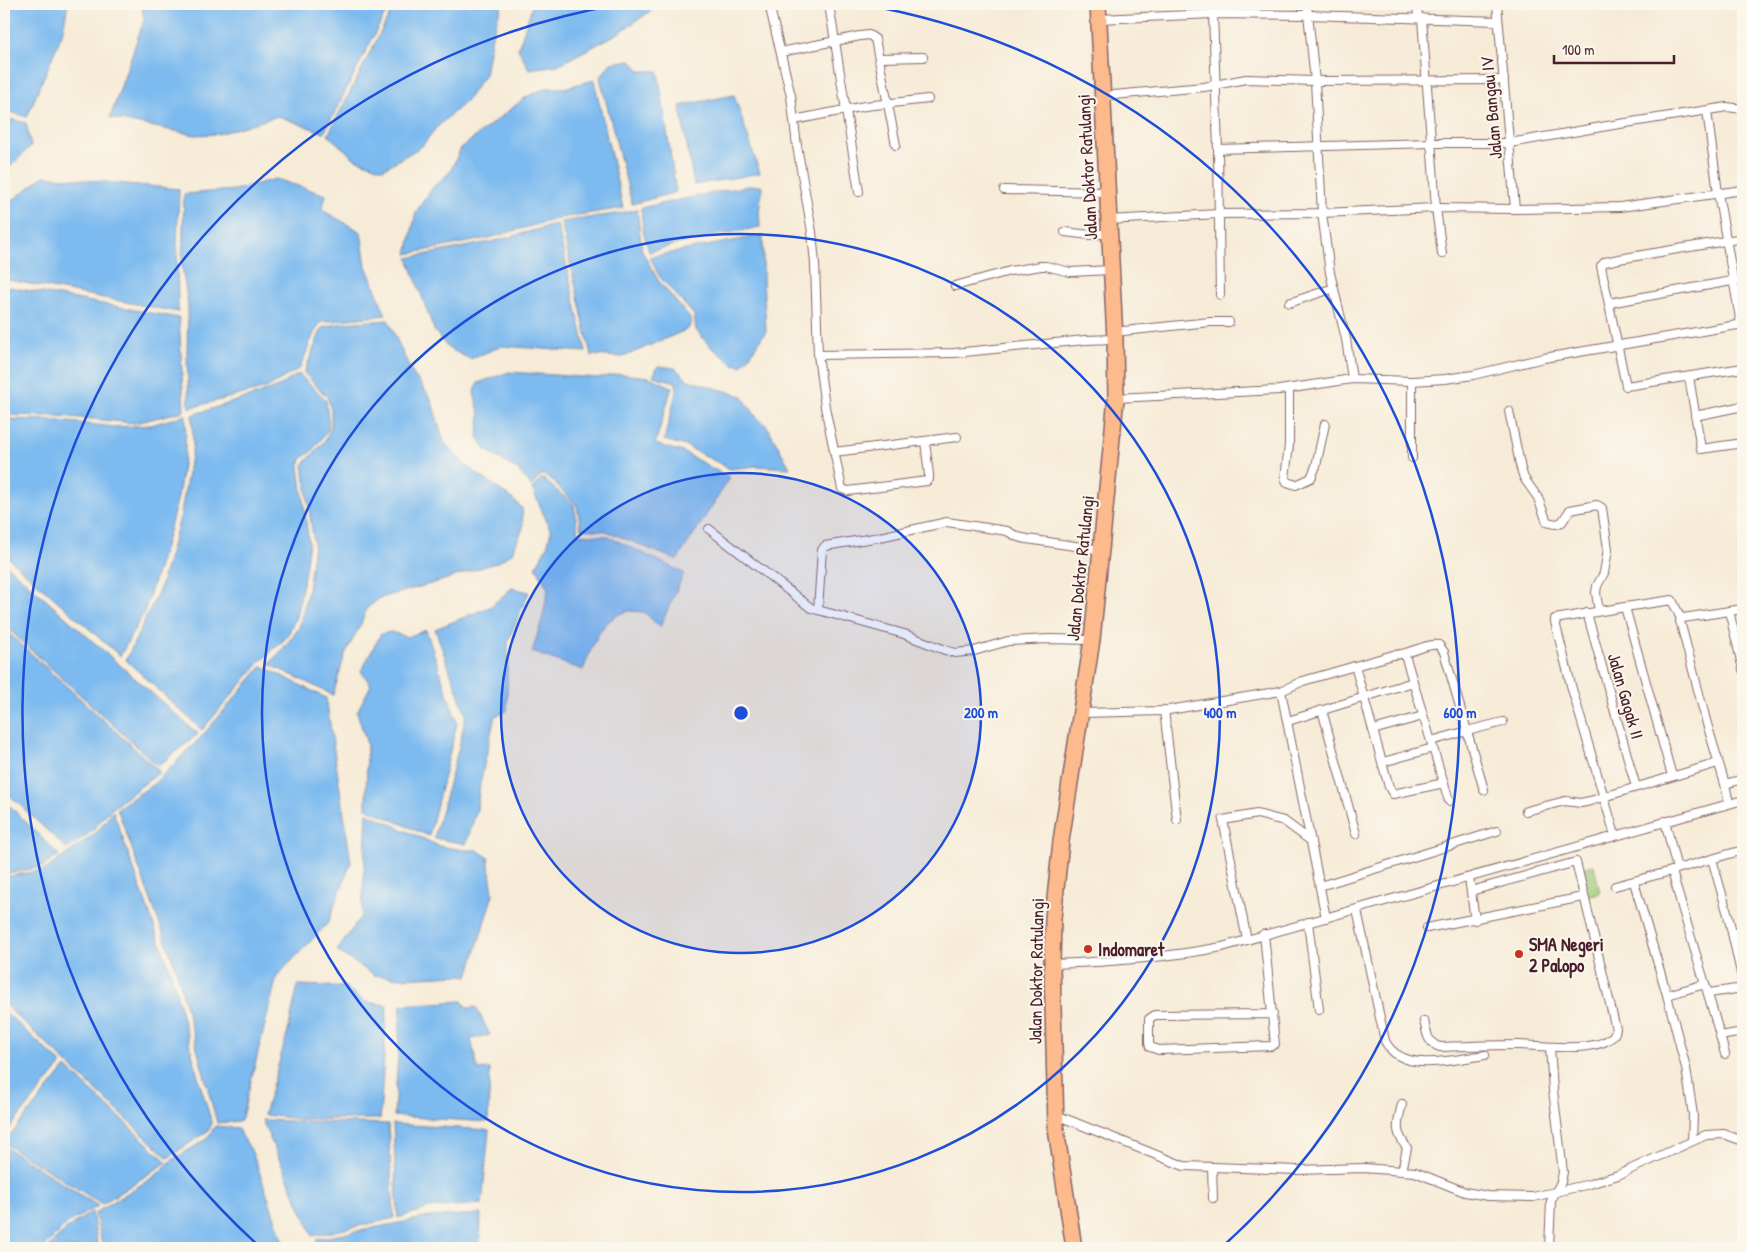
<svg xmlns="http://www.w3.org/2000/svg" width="1747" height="1252" font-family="'Patrick Hand',sans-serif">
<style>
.green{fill:#9fc975;stroke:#747450}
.water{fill:#7bbaef;stroke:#626c8d}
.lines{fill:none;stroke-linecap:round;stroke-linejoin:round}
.street-casing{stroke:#866667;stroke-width:10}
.highway-casing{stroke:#866667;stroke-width:18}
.street{stroke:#fff;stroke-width:8}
.highway{stroke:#fcba8d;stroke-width:15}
.ring{fill:none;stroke:#1d4ed8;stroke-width:2.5}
.poi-dot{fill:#c8321e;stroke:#fbf7ec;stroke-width:2}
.labels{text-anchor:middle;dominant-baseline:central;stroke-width:4;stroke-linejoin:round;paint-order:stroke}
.street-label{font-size:18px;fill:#4a1f2b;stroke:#fbf7ec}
.poi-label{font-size:18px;font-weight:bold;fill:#4a1f2b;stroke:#fbf7ec;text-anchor:start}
.centre{fill:#1d4ed8;stroke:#fbf7ec;stroke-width:2.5}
.ring-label{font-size:15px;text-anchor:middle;font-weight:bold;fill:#1d4ed8;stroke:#fbf7ec;stroke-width:4;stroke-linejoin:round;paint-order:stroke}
</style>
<rect width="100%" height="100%" fill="#fbf7ec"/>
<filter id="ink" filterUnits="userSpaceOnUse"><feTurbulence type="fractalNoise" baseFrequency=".02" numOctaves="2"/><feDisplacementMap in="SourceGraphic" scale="10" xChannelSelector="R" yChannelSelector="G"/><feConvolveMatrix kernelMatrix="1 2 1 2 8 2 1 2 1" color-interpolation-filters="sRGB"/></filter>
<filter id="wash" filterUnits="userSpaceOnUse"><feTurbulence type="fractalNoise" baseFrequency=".0096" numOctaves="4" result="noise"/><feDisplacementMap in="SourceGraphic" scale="20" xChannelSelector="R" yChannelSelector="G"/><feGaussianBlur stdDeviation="1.12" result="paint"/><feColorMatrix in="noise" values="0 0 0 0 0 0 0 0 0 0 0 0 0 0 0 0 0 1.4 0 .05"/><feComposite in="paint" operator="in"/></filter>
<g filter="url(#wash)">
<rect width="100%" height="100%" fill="#f6ebd7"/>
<polygon class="green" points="1594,865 1600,893 1587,896 1581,868"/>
<g class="water">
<polygon points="4,4 68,4 62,34 27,117 4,110"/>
<polygon points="142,4 390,4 324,133 278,116 218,134 195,135 110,118 144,20"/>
<polygon points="395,4 502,4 492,35 485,74 467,100 435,129 422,146 383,169 355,159 328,135"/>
<polygon points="533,4 661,4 617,34 558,65 529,69 518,49"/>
<polygon points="631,60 640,71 658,71 676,192 632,204 600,78 611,63"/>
<polygon points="594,80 623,208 559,218 489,238 407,254 416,212 433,187 450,172 461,148 526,97 546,88 564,88"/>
<polygon points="734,95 760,173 694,185 680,106"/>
<polygon points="4,118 26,123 31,146 4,173"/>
<polygon points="44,176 179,189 177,247 178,312 4,279 4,207"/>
<polygon points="276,179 326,195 322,210 361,232 366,266 386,315 321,322 314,333 300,368 266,388 189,408 187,356 188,306 182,265 184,194 234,190"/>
<polygon points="747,186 763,186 759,211 760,227 688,241 649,252 643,230 641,208"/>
<polygon points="637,209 642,251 658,280 692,321 688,329 623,357 591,355 561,222 622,213"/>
<polygon points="557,224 586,352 502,346 470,359 448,348 434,330 408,258 495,241"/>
<polygon points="763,235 763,278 766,331 749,357 741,366 733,364 711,347 696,330 694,315 659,276 650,257"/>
<polygon points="4,286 179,318 184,411 135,423 59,416 4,415"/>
<path d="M388,320L411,371L431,399L444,442L465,465L510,497L522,508L523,528L512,553L498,562L441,581L380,598L366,609L361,624L345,654L333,695L269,664L282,650L299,628L308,590L314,544L303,465L324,442L331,429V410L328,398L304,373L322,328C343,321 365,322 388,320Z"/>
<polygon points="658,366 675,368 688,380 742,396 757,418 767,426 790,468 756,466 730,469 686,446 664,440 677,389 676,382 653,376"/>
<polygon points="509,372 597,378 619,374 649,377 672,387 655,444 683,452 730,478 677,560 606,531 581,529 577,506 551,479 542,474 531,486 519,471 486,450 478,437 480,415 474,393 478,383"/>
<polygon points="299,374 326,400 329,429 311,452 301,459 299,467 309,543 303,583 296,617 287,637 260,662 202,730 126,660 160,588 180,518 193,445 192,415 274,389"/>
<polygon points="186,415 185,452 178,497 164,550 144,612 120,656 4,554 4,419 50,420 115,427 151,425"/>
<path d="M542,478L574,505L578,534L607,536L684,573L660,627L644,612C638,612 630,610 625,612C599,620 592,648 583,670L532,652L543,616L548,589L536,566L547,547L551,531L532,488Z"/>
<polygon points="4,563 198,734 158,766 4,625"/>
<polygon points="512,588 529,592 508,641 507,711 495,716 480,783 477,809 466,844 434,838 459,747 466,715 435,629 490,607"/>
<polygon points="4,629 160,772 121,801 106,814 92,831 67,849 4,790"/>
<polygon points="426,630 457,723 429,836 366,808 367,744 357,712 371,685 361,671 381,634 391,632 407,637"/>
<polygon points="262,666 326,698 351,862 328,923 277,976 241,1121 217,1123 175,966 117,808 154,784 202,736"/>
<polygon points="4,800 59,855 42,867 4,874"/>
<polygon points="113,811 172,976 199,1081 212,1123 209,1130 168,1158 4,1004 4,877 45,870 97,832"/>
<polygon points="367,813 439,846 463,850 477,850 488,857 493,894 468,976 459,975 401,978 374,975 337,951 362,915"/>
<polygon points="298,985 345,987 365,1002 387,1005 380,1119 301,1119 264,1115 288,1031"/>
<polygon points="462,1001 467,1008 476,1007 490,1035 471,1039 478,1070 490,1069 488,1122 394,1116 401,1005"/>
<polygon points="4,1011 62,1064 4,1135"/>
<polygon points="66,1067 167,1162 102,1204 4,1143"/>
<polygon points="262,1120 388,1124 394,1218 313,1236"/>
<polygon points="393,1124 489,1130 482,1204 429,1208 398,1218"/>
<polygon points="215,1126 237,1128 251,1150 257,1165 285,1248 103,1248 95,1213 155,1176 172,1160 207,1139"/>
<polygon points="4,1146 98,1206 69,1222 43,1248 4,1248"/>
<polygon points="92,1212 98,1248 47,1248 70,1226"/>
<polygon points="481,1214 480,1248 316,1248 317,1239 429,1217"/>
</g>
</g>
<g filter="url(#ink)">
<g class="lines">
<defs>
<g id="street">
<polyline points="769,4 791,96 797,146 812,232 815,264 818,355 954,353 1085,340 1115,339"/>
<polyline points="829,4 859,192"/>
<polyline points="1307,4 1315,81 1322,213 1330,273 1346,339 1352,379"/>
<polyline points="1417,4 1418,17"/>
<polyline points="1497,4 1515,209"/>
<polyline points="1213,14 1218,149 1220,295"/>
<polyline points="1422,18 1436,208 1442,254"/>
<polyline points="1099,19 1213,14 1308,15 1498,21"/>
<polyline points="781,52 860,36 869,35 875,39 896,145"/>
<polyline points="880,58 923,57"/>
<polyline points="1102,96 1204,87 1246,79 1315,81 1504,80"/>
<polyline points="1707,111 1718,193 1741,324"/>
<polyline points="794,120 865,106 928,99"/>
<polyline points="1218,149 1431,143 1510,143 1607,126 1727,107 1743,109"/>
<polyline points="1004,190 1107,192"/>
<polyline points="1108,220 1219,214 1322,213 1436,208 1515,209 1620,207 1743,190"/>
<polyline points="1065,232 1090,235 1110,233"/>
<polyline points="1743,238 1619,259 1605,262 1601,266 1626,386 1743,368"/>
<polyline points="955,286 1010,271 1041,266 1046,266 1070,272 1111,270"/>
<polyline points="1289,303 1334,288"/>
<polyline points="1609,303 1743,279"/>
<polyline points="1114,332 1210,322 1229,322"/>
<polyline points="818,355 825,407 842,489 848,491 927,481 929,479 929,475 925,441"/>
<polyline points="1689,377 1701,449 1743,443"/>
<polyline points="1289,389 1289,445 1285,478 1287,482 1296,485 1311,478 1316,466 1325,424"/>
<polyline points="1116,398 1279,390 1352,379 1412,381 1445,379 1473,375 1544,358 1743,324"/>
<polyline points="1509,411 1521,469 1524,478 1538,498 1547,522 1556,524 1562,522 1570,510 1597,505 1602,508 1608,549 1604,573 1597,586 1596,593 1599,611"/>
<polyline points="1695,416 1743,406"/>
<polyline points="834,452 957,437"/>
<polyline points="1412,458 1412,381"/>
<polyline points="709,529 811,608 904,634 945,650 955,653 974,651 1008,641 1050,639 1092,640"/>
<polyline points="1625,607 1672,600 1681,619"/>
<polyline points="818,610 822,550 825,546 880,537 947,522 1007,531 1018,537 1027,539 1102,550"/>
<polyline points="1729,611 1739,652 1743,651"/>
<polyline points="1587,613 1636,787"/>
<polyline points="1739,652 1743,670"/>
<polyline points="1405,655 1449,801"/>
<polyline points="1355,666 1389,787 1393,794 1444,783"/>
<path d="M1281,691L1303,681L1393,655C1410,655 1425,643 1439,645L1444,652L1467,731L1503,722"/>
<polyline points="1164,710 1177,820"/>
<polyline points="1322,710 1356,834"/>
<polyline points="1082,713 1163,711 1281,691 1326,918"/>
<polyline points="1288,721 1413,682"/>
<polyline points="1373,730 1423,716"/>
<polyline points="1431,741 1467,731 1484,790"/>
<polyline points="1383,762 1433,748"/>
<polyline points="1725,784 1743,779"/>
<polyline points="1729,803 1725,784 1707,724 1680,621 1683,618 1743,609"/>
<polyline points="1526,811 1565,801 1581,803 1590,801 1718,763"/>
<polyline points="1665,821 1677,869 1743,850"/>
<polyline points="1615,835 1572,689 1555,622 1555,619 1625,607 1672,776"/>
<polyline points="1712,859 1728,915 1743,982"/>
<path d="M1672,871C1688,932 1709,993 1725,1054"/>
<polyline points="1469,878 1475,920"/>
<polyline points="1634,882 1667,995 1686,1068 1693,1115 1692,1141"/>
<polyline points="1320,886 1497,831"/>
<polyline points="1615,886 1675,870"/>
<path d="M1357,910L1385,1041C1402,1075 1456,1059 1485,1055"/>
<polyline points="1308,922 1319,1010"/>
<polyline points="1427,928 1583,897"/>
<polyline points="1264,934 1275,1044 1271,1046 1159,1050 1150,1047 1149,1043 1149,1019 1155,1015 1273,1014"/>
<polyline points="1733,934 1743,932"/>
<polyline points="1247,940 1223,820 1257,814 1284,821 1311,841"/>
<path d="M1052,964C1109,962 1165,958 1222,947L1743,800"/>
<polyline points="1709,993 1743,988"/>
<polyline points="1667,995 1705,984"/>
<path d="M1424,1021C1427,1033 1427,1043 1440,1047C1466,1046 1492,1045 1518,1045C1537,1045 1612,1056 1616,1029L1576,862L1471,891"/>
<polyline points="1720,1036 1743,1032"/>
<path d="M1402,1104C1397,1126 1394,1130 1407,1148L1402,1171"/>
<polyline points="1056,1115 1184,1166 1297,1170 1364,1168 1415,1172 1465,1192 1488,1196 1533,1197 1590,1184 1618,1175 1706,1135 1724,1134 1743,1141"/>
<polyline points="1212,1167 1213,1198"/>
<polyline points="1549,1248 1551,1201 1561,1182 1563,1172 1553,1090 1550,1047"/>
</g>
<polyline id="highway" points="1074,1248 1056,1129 1052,964 1053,918 1061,841 1092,640 1116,398 1115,339 1098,4"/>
</defs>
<use href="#street" class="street-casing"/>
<use href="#highway" class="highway-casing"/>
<use href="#street" class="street"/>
<use href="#highway" class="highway"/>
</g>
</g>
<circle cx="741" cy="713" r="240" fill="#1d4ed8" fill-opacity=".12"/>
<g class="ring">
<circle cx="741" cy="713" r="240"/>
<circle cx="741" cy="713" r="479"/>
<path d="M260 1247A719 719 0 0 1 622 4M860 4A719 719 0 0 1 1222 1247"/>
</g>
<g class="poi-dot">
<circle cx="1088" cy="949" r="5"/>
<circle cx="1519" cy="954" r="5"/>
</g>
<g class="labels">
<g class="street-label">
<text transform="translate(1491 108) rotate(-95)">Jalan Bangau IV</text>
<text transform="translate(1087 167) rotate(-93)">Jalan Doktor Ratulangi</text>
<text transform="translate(1080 568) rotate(-84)">Jalan Doktor Ratulangi</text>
<text transform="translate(1626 696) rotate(74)">Jalan Gagak II</text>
<text transform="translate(1036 971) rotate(-89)">Jalan Doktor Ratulangi</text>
</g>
<g class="poi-label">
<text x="1529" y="944">SMA Negeri<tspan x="1529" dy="21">2 Palopo</tspan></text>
<text x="1098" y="949">Indomaret</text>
</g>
</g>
<circle cx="741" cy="713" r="8" class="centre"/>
<g class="ring-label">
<text x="981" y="718">200 m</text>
<text x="1220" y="718">400 m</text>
<text x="1460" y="718">600 m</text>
</g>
<rect width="1747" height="1252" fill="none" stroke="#fbf7ec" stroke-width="20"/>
<path d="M1554 55v8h120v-8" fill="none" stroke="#4a1f2b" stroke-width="2.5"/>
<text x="1562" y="55" font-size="15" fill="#4a1f2b" stroke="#fbf7ec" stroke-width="4" paint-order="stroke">100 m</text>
</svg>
